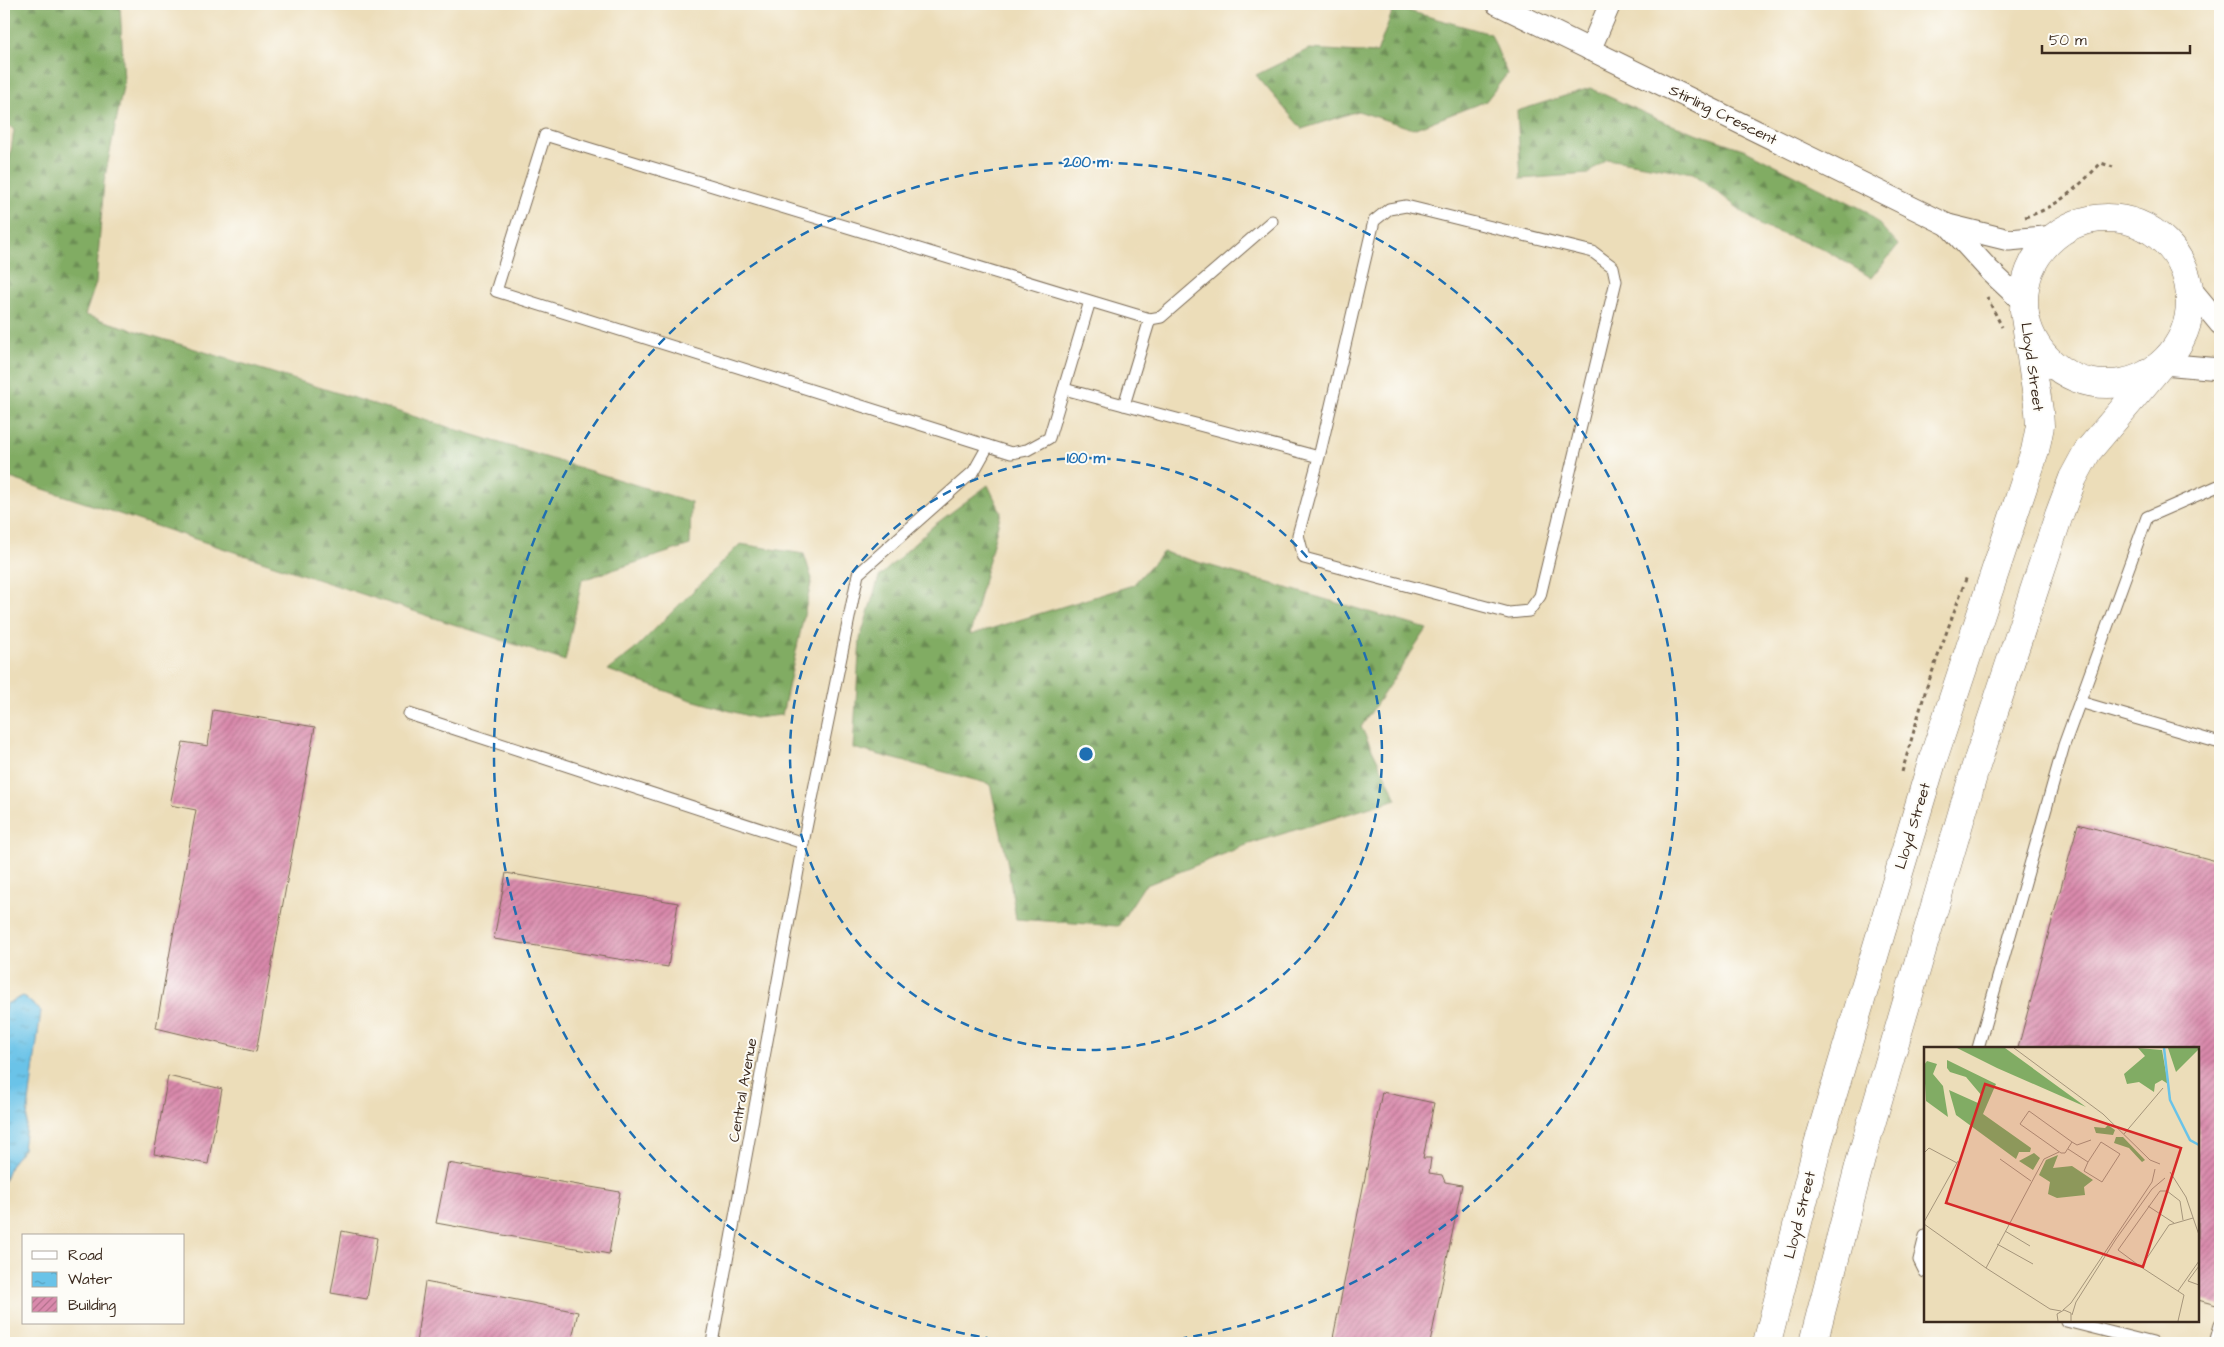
<svg xmlns="http://www.w3.org/2000/svg" width="2224" height="1347" font-family="'Architects Daughter',sans-serif">
<style>
.forest{fill:url(#forest-firs);stroke:#5e6b41}
.water{fill:url(#water-ripples);stroke:#527683}
.building{fill:url(#building-hatch)}
.lines{fill:none;stroke-linecap:round;stroke-linejoin:round}
.service-casing{stroke:#796954;stroke-width:13}
.minor-casing{stroke:#796954;stroke-width:23}
.secondary-casing{stroke:#796954;stroke-width:29}
.path{stroke:#796954;stroke-width:3;stroke-dasharray:4 4;stroke-linecap:butt}
.service{stroke:#fff;stroke-width:11}
.minor{stroke:#fff;stroke-width:21}
.secondary{stroke:#fff;stroke-width:28}
.ring{fill:none;stroke:#1f6fb2;stroke-width:2.5;stroke-dasharray:9 6}
.labels{text-anchor:middle;dominant-baseline:central;stroke-width:4;stroke-linejoin:round;paint-order:stroke}
.street-label{font-size:15px;fill:#3b2a1e;stroke:#fdfcf7}
.inset-river{fill:none;stroke:#6ac3e8;stroke-width:2.5}
.inset-road{fill:none;stroke:#a5957b;stroke-width:1}
.view{fill:#d62828;fill-opacity:0.15;stroke:#d62828;stroke-width:2.5}
.inset-edge{fill:none;stroke:#3b2a1e;stroke-width:2.5}
.centre{fill:#1f6fb2;stroke:#fdfcf7;stroke-width:2.5}
.ring-label{font-size:15px;text-anchor:middle;font-weight:bold;fill:#1f6fb2;stroke:#fdfcf7;stroke-width:4;stroke-linejoin:round;paint-order:stroke}
</style>
<defs>
<pattern id="forest-firs" width="22" height="20" patternUnits="userSpaceOnUse" patternTransform="scale(1.25)"><rect width="22" height="20" fill="#81ac64"/><path d="M5 1l3.5 6h-7zM16 11l3.5 6h-7z" fill="#6b8c52"/></pattern>
<pattern id="water-ripples" width="26" height="14" patternUnits="userSpaceOnUse" patternTransform="scale(1.25)"><rect width="26" height="14" fill="#6ac3e8"/><path d="M2 4q2-2 4 0t4 0M15 11q2-2 4 0t4 0" fill="none" stroke="#589fbb"/></pattern>
<pattern id="building-hatch" width="6" height="6" patternUnits="userSpaceOnUse" patternTransform="scale(1.25)"><rect width="6" height="6" fill="#d989ac"/><path d="M-1 1l2-2M0 6l6-6M5 7l2-2" fill="none" stroke="#b1708b"/></pattern>
</defs>
<rect width="100%" height="100%" fill="#fdfcf7"/>
<filter id="ink" filterUnits="userSpaceOnUse"><feTurbulence type="fractalNoise" baseFrequency=".02" numOctaves="2"/><feDisplacementMap in="SourceGraphic" scale="10" xChannelSelector="R" yChannelSelector="G"/><feConvolveMatrix kernelMatrix="1 2 1 2 8 2 1 2 1" color-interpolation-filters="sRGB"/></filter>
<filter id="wash" filterUnits="userSpaceOnUse"><feTurbulence type="fractalNoise" baseFrequency=".0096" numOctaves="4" result="noise"/><feDisplacementMap in="SourceGraphic" scale="20" xChannelSelector="R" yChannelSelector="G"/><feGaussianBlur stdDeviation="1.12" result="paint"/><feColorMatrix in="noise" values="0 0 0 0 0 0 0 0 0 0 0 0 0 0 0 0 0 1.4 0 .05"/><feComposite in="paint" operator="in"/></filter>
<g filter="url(#wash)">
<rect width="100%" height="100%" fill="#ecddb9"/>
<g class="forest">
<polygon points="4,4 120,4 124,82 104,182 96,283 85,315 691,502 690,545 582,580 565,661 4,476 4,195 14,130 4,121"/>
<polygon points="1394,7 1491,34 1507,74 1486,101 1413,129 1358,111 1302,129 1256,75 1309,49 1377,53"/>
<polygon points="1590,88 1666,123 1746,150 1868,212 1898,245 1872,278 1825,250 1761,226 1693,173 1606,159 1588,174 1521,179 1517,111"/>
<polygon points="988,485 1001,512 970,635 1133,585 1163,552 1427,629 1361,727 1397,799 1249,844 1144,886 1118,926 1016,919 1007,860 990,784 853,748 860,639 879,577 933,526"/>
<polygon points="740,544 804,554 812,579 782,715 755,718 688,699 608,670 633,651"/>
</g>
<polygon class="water" points="23,996 41,1011 23,1149 11,1164 4,1181 4,1014 6,1004"/>
<g id="blocks">
<g class="building">
<polygon points="213,710 315,727 256,1052 156,1028 196,810 170,805 183,742 208,746"/>
<polygon points="2078,824 2220,862 2220,1306 2198,1300 2198,1048 2018,1048"/>
<polygon points="506,873 678,903 668,967 494,939"/>
<polygon points="168,1076 222,1089 208,1164 154,1154"/>
<polygon points="1382,1092 1434,1103 1423,1158 1431,1158 1429,1173 1442,1175 1445,1182 1462,1185 1430,1343 1332,1343"/>
<polygon points="448,1163 620,1192 609,1254 436,1223"/>
<polygon points="342,1231 377,1238 367,1299 331,1293"/>
<polygon points="425,1282 578,1312 571,1343 416,1343"/>
</g>
</g>
</g>
<g filter="url(#ink)">
<use href="#blocks" fill-opacity="0" stroke="#796954" stroke-width="1"/>
<g class="lines">
<defs>
<g id="service">
<polyline points="1090,301 1049,438 1027,450 1011,453 496,291 545,135 1090,301 1150,319 1161,317 1272,221"/>
<polyline points="1064,389 1319,457 1298,535 1304,558 1509,613 1529,611 1540,596 1616,281 1613,267 1593,252 1406,206 1389,209 1374,221 1319,457"/>
<polyline points="1124,405 1150,319"/>
<polyline points="2080,702 2220,743"/>
<polyline points="409,714 803,843"/>
<polyline points="1978,1048 2064,745 2147,517 2218,486 2220,487"/>
<polyline points="1925,1236 1919,1260 1925,1272"/>
<polyline points="2066,1321 2153,1343"/>
<polyline points="712,1343 803,843 858,574 974,471 988,446"/>
<polyline points="2215,1343 2220,1325"/>
</g>
<g id="minor">
<polyline points="1497,4 1948,225 2009,240 2055,236"/>
<polyline points="1590,50 1610,4"/>
<polyline points="1948,225 1990,271 2023,302"/>
<polyline points="2191,289 2220,324"/>
<polyline points="2163,364 2220,369"/>
</g>
<g id="secondary">
<circle cx="2107" cy="301" r="83"/>
<polyline points="1767,1343 1818,1144 1932,762 2035,451 2040,426 2039,411 2024,310"/>
<polyline points="1813,1343 1862,1155 1975,769 2059,515 2073,478 2087,452 2159,367"/>
</g>
</defs>
<use href="#service" class="service-casing"/>
<use href="#minor" class="minor-casing"/>
<use href="#secondary" class="secondary-casing"/>
<g class="path">
<path d="M2025,217C2057,208 2079,186 2101,163L2113,167"/>
<polyline points="1987,297 2002,327"/>
<polyline points="1902,772 1926,689 1967,576"/>
</g>
<use href="#service" class="service"/>
<use href="#minor" class="minor"/>
<use href="#secondary" class="secondary"/>
</g>
</g>
<g class="ring">
<circle cx="1086" cy="754" r="296"/>
<path d="M1024 1343A592 592 0 1 1 1148 1343"/>
</g>
<g class="labels">
<g class="street-label">
<text transform="translate(1723 115) rotate(26)">Stirling Crescent</text>
<text transform="translate(2032 367) rotate(82)">Lloyd Street</text>
<text transform="translate(1913 826) rotate(-73)">Lloyd Street</text>
<text transform="translate(743 1090) rotate(-80)">Central Avenue</text>
<text transform="translate(1800 1215) rotate(-76)">Lloyd Street</text>
</g>
</g>
<g transform="translate(1924 1047)">
<rect width="275" height="275" fill="#ecddb9"/>
<path d="M33,1H81L162,60L73,21ZM214,1L238,3L244,37L238,33L231,37L230,45L215,35L203,37L200,27L221,9ZM244,1H275V2L252,25ZM23,13L72,37L59,67L107,101L106,105H95L92,112L32,68L25,43L54,56L58,49L42,30L26,25L23,21ZM3,14L13,17L9,27L19,39L24,70L2,54L0,18ZM184,78L191,83L189,88L172,86L170,80L181,81ZM192,90H199L221,113L218,115L205,101L190,96ZM110,106L116,111L109,123L95,114ZM134,108L129,121L148,119L169,133L160,140L161,148L133,151L124,147L126,135L115,128L122,113Z" fill="#81ac64"/>
<path class="inset-river" d="M240,1L246,53L266,93L275,98"/>
<path class="inset-road" d="M90,1L179,67L226,113L236,117M200,87L239,41M148,95L141,106H137L96,77L105,64L148,95L153,98L167,93M144,102L164,115L160,124L178,135L196,107L177,95L164,115M0,106L5,101L33,116M76,112L107,134M246,125L262,150L275,188M224,159L250,176M0,175L34,114M0,177L62,221L126,262L137,264M81,184L106,199M73,197L109,217M275,219L264,234L275,238M217,220L194,203L236,144H243L256,154L259,173M62,221L120,112L135,105M254,244L275,214M139,263L147,256L228,135L231,122M148,268L152,255L192,192L228,142L241,131M134,274L133,267L140,263L147,266V274M254,274L260,248L217,220L245,178L269,171"/>
<path class="view" d="M61,37L257,101L219,220L22,156Z"/>
<rect width="275" height="275" class="inset-edge"/>
</g>
<circle cx="1086" cy="754" r="8" class="centre"/>
<g class="ring-label">
<text x="1086" y="167">200 m</text>
<text x="1086" y="463">100 m</text>
</g>
<rect width="2224" height="1347" fill="none" stroke="#fdfcf7" stroke-width="20"/>
<rect x="22" y="1234" width="162" height="90" fill="#fdfcf7" stroke="#afa8a0"/>
<rect x="32" y="1251" width="25" height="8" fill="#ffffff" stroke="#afa8a0"/>
<text x="68" y="1260" font-size="15" fill="#3b2a1e">Road</text>
<rect x="32" y="1272" width="25" height="15" fill="url(#water-ripples)" stroke="#afa8a0"/>
<text x="68" y="1284" font-size="15" fill="#3b2a1e">Water</text>
<rect x="32" y="1297" width="25" height="15" fill="url(#building-hatch)" stroke="#afa8a0"/>
<text x="68" y="1310" font-size="15" fill="#3b2a1e">Building</text>
<path d="M2042 45v8h148v-8" fill="none" stroke="#3b2a1e" stroke-width="2.5"/>
<text x="2049" y="45" font-size="15" fill="#3b2a1e" stroke="#fdfcf7" stroke-width="4" paint-order="stroke">50 m</text>
</svg>
